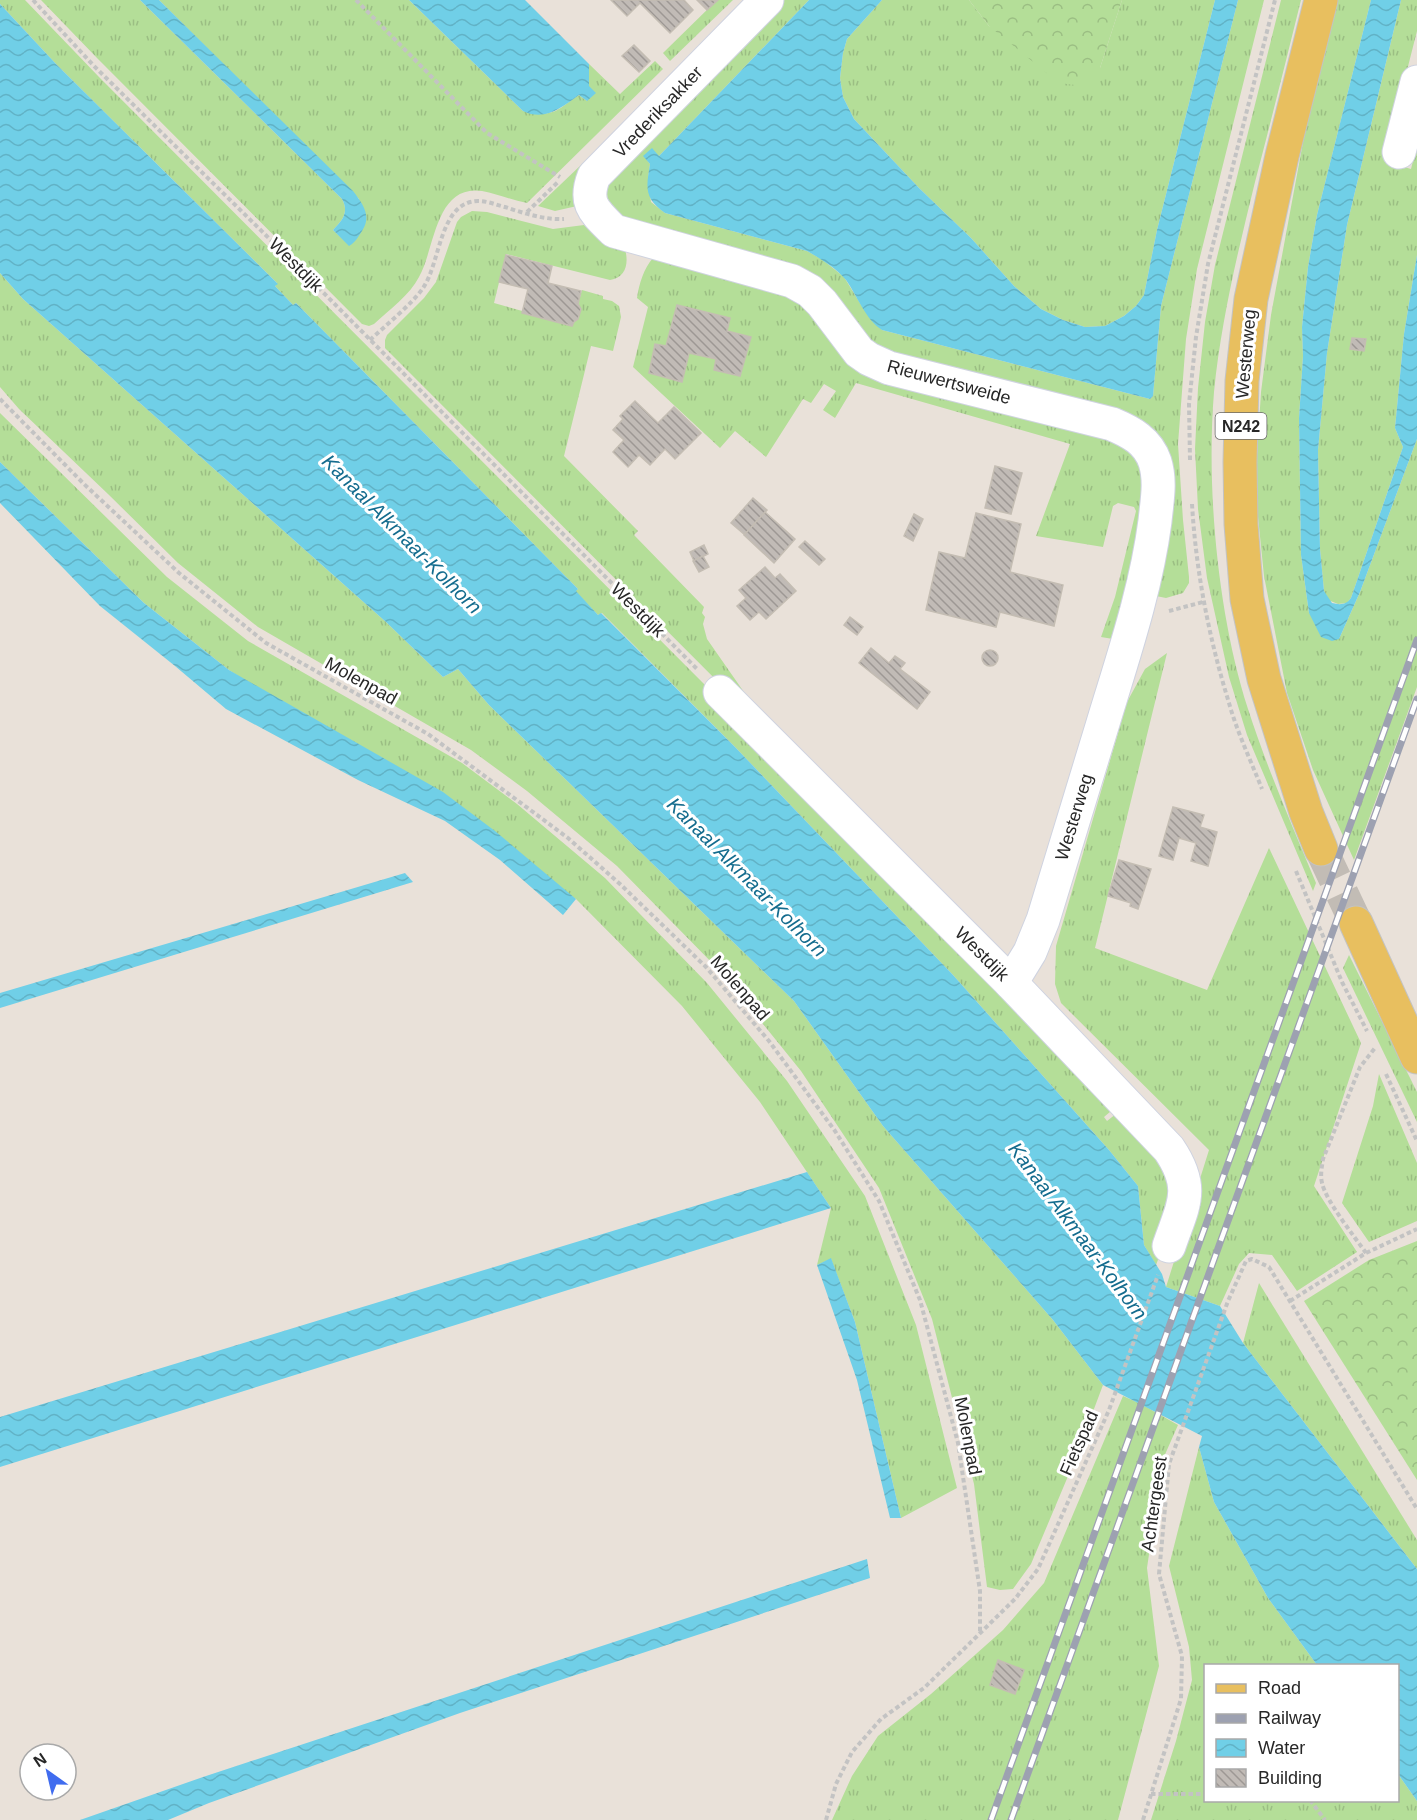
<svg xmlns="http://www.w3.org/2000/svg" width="1417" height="1820" font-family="Helvetica,sans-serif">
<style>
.grass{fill:url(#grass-tufts)}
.forest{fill:url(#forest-crowns)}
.water{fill:url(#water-waves)}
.building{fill:url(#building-back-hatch);stroke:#c4bdb3;stroke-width:1.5}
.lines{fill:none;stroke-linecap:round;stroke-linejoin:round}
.primary-tunnel{stroke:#c2bcb5;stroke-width:33;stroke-dasharray:33 16;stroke-linecap:butt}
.minor-casing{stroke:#cfd3e0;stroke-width:35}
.primary-casing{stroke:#c3c3c3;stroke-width:35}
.path{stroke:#c3c3c3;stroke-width:4;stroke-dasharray:4.5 3;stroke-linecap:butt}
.minor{stroke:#fff;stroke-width:33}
.primary{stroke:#e8bf5f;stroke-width:33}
.rail-casing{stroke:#9da1b1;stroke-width:7}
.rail{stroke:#fff;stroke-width:4.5;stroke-dasharray:14;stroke-linecap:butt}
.labels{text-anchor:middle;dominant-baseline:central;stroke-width:6;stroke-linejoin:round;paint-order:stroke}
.shield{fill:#fff;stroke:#686868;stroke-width:1.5}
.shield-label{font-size:16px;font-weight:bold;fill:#272727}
.street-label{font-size:18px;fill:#272727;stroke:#fff}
.water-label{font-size:20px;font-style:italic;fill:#146c8e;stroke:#fff}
</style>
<defs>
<pattern id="grass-tufts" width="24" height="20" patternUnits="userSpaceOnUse" patternTransform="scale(1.5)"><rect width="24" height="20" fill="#b4de98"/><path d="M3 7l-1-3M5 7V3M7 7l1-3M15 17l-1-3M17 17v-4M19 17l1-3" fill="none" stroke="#9bbe83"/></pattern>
<pattern id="forest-crowns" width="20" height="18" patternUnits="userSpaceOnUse" patternTransform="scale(1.5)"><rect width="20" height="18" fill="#b4de98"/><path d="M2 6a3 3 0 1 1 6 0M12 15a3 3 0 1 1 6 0" fill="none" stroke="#9bbe83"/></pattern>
<pattern id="water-waves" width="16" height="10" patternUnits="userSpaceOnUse" patternTransform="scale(1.5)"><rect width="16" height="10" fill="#70cfe7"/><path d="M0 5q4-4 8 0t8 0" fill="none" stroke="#61b2c6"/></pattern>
<pattern id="building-back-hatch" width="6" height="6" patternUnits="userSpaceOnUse" patternTransform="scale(1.5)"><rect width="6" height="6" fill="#c1bbb6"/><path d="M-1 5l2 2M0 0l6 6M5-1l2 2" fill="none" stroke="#9d9894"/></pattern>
</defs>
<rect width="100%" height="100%" fill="#e9e1d9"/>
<g class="grass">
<polygon points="0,0 25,0 99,77 710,690 1117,1106 1104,1117 1107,1121 1121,1110 1171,1167 1164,1244 1156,1265 1144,1245 1138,1186 1109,1150 953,975 736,748 602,613 598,615 575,591 578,589 296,303 293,305 275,286 277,283 57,65 0,4"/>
<path d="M41,0H140L342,199C349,212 343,220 333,230L349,245L359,199L159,0H409L523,111C555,117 554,112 579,95L587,101L589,64L620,94L655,61L663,69L527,203C512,200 497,194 482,191C435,184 435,249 419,277C410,295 389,310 374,324L369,326L362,324L97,58Z"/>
<polygon points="717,0 733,0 670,61 663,53"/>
<path d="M784,0H809L659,156H644L650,164L648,178L651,202L665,213L807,251L823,260L844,277L863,308L882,330L1150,399L1153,396L1161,306L1238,0H1264L1197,269L1186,339L1178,444L1183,520L1189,577V583L1183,593L1166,598L1156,596L1162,460L886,356L834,304L616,219C603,190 604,192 619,164Z"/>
<polygon points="882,0 969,0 989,26 1100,68 1122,0 1215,0 1157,230 1144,295 1136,306 1124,316 1105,326 1085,327 1063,320 1041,309 1014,286 971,238 919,188 854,119 843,97 840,78 843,53 847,39"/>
<path d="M1281,0H1301C1286,61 1271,121 1255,182C1238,251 1221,321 1214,392C1206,489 1218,616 1248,709C1267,768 1292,825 1316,883L1313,891L1247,735L1229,677L1207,578L1198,509L1195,449L1198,388L1205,322L1215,265Z"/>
<polygon points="1338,0 1371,0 1317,215 1308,267 1302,327 1303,356 1299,418 1301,555 1309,613 1339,639 1360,592 1417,439 1417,687 1354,860 1313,770 1287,693 1264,576 1255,487 1261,392 1271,315 1306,126"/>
<polygon points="1401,0 1417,0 1417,31 1384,161 1411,169 1417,145 1417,255 1404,334 1395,428 1403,447 1351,598 1347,603 1338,604 1328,600 1324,591 1320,549 1318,450 1327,353 1347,225"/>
<polygon points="582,164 584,166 577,206 555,211 538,206"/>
<path d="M472,211L487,212L553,229L584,225L625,249C629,263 626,278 610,280L506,254L494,303L572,325L582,290L603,296V299L612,301L619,306L621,317L613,351L591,346L564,456L638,531L634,535L704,607L702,613L705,617L703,624L707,639L746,695L769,733L385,348V340L387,335L424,298L436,282L457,222L461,217Z"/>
<path d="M653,258L774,286L813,309L839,347L1115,435L1140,462L1147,506L1113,639L1101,637L1115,597L1136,511L1134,507L1118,503L1113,506L1103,547L1036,536L1070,444L856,383L835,418L823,410L836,391L824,384L811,403L803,399L766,457L735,431L720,448L633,367L648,307L637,298C639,284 644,268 653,258Z"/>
<polygon points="0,273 23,299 386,622 443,677 458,669 489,705 794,1001 883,1126 1053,1320 1103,1385 1074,1462 1031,1564 1013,1589 1000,1590 987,1587 974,1484 932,1319 879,1188 801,1071 720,971 617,866 527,791 471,750 258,627 178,563 108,494 19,409 0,387"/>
<polygon points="0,413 167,577 248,641 462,763 517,804 605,878 707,983 787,1081 865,1196 916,1325 957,1488 901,1518 855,1322 831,1259 817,1265 831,1208 760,1102 682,1006 576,899 229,670 144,603 0,462"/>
<polygon points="1167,653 1095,948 1207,990 1269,848 1361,1043 1314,1186 1357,1252 1297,1291 1272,1255 1249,1253 1239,1264 1220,1306 1166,1287 1209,1150 1061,1003 1055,984 1056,946 1127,702 1145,669"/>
<polygon points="1349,955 1417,1092 1417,1122 1343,968"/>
<polygon points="1379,1074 1417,1163 1417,1221 1369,1242 1342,1203 1373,1106"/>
<polygon points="1259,1283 1417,1540 1417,1569 1243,1343"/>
<polygon points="1123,1396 1141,1404 1178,1425 1163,1459 1147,1568 1159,1666 1118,1820 832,1820 852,1776 878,1736 931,1694 1003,1630 1044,1583"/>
<polygon points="1199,1447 1214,1502 1268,1598 1317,1665 1206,1666 1206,1800 1398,1800 1398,1774 1417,1801 1417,1820 1151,1820 1176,1741 1192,1680 1189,1647 1169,1566"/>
</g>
<g class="forest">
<polygon points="969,0 1122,0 1100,68 1083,86 1059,83 989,26"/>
<polygon points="1417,1241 1417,1480 1304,1301 1369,1260"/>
</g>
<g class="water">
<path d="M140,0H159L353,191C363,204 372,216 362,231C358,237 356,242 349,246L333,230C343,220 349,212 342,199Z"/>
<path d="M409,0H525L589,64V86L596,93L587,101L579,95C562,107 545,122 523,111Z"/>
<path d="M809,0H882L847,39L843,53L840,78L843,97L854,119L919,188L971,238L1014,286L1041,309L1063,320L1085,327L1105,326L1124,316L1136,306L1144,295L1157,230L1215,0H1238L1161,306L1153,396L1150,399L882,330C865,319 858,297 846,280C836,268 821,259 807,251L665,213C644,198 646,188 650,164L643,156L652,148L659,156Z"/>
<path d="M1371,0H1401L1347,225L1327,353L1318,450L1320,549L1324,591L1332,603C1340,605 1346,605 1351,598L1403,447L1395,428L1404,334L1417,255V439L1360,592L1339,639L1332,641L1321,637L1309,613L1301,555L1299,418L1303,356L1302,327L1308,267L1317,215Z"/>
<polygon points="0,4 57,65 278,284 275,286 293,305 296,303 578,589 576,591 598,615 601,613 736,748 953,975 1109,1150 1138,1186 1144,1245 1162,1274 1166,1287 1220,1306 1243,1343 1417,1569 1417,1801 1398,1774 1398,1666 1317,1665 1268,1598 1214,1502 1199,1447 1202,1436 1103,1385 1053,1320 883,1126 794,1001 489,705 458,669 443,677 386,622 23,299 0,273"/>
<polygon points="0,462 144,603 229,670 443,792 495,831 576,899 563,915 500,860 445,821 358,780 226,709 175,666 100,606 0,503"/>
<polygon points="405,873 413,882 0,1008 0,993"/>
<polygon points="807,1172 831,1208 0,1467 0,1417"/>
<polygon points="831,1258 855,1322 901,1518 890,1518 857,1380 817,1265"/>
<polygon points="867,1559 870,1578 460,1713 209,1803 168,1820 80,1820 203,1777"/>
</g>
<g class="building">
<polygon points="611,0 684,0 693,10 670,33 640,3 627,16"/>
<polygon points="697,0 718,0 707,10"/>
<polygon points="634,45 650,61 639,72 622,56"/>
<polygon points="506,255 552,266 548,283 581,291 578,304 581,309 578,319 574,322 572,326 522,313 528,289 499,282"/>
<polygon points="677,305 730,318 727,331 751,337 740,376 714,370 716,359 689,353 682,382 649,373 655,344 666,346"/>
<polygon points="1352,338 1366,339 1364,351 1350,349"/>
<polygon points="635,401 658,423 674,407 701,433 675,459 665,449 650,465 639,455 628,467 613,452 624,440 613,430 623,419 620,416"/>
<polygon points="995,466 1022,473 1011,514 985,508"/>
<polygon points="753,498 767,510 745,535 731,523"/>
<polygon points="765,512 795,539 774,563 744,535"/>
<polygon points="976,513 1021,524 1010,572 1063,585 1054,626 1000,612 996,627 926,610 939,552 965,558"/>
<polygon points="914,514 923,519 913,541 904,536"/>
<polygon points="805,541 825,559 819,565 799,547"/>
<polygon points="704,545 708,554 694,561 690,552"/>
<polygon points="703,556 709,567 699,572 693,561"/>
<polygon points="765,567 775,578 780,574 796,591 766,619 759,612 750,620 737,606 746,598 739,590"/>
<polygon points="850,617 863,627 857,635 844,625"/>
<polygon points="871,648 889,663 895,656 905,663 900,669 930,692 917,709 859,663"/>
<circle cx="990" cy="658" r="8"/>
<polygon points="1173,807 1204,815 1200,827 1217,832 1208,866 1191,861 1196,843 1179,838 1173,860 1159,856"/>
<polygon points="1119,860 1151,869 1138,909 1130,906 1131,903 1108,896"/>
<polygon points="998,1660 1024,1670 1015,1694 990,1685"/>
</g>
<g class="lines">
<polyline class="primary-tunnel" points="1321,849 1356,923"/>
<defs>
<g id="minor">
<path d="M767,0L594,176C583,204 595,212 614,231L792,281L810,291L822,303L859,352L869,359L889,368L1112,424C1131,432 1148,441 1155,462C1161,481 1157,501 1155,521C1146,590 1123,657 1103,723C1083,789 1063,854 1043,920L1030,952L1011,983"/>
<polyline points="1399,152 1417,82"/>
<path d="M720,692L1011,983L1169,1149C1196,1189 1183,1205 1169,1246"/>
</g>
<g id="primary">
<polyline points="1321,849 1306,812 1264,679 1247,599 1241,524 1240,462 1242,381 1251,299 1282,156 1321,0"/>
<polyline points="1356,923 1417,1057"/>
</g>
</defs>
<use href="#minor" class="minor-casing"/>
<use href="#primary" class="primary-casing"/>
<g class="path">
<polyline points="33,0 94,66 286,255 698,670"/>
<polyline points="356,0 487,133 560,177"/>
<polyline points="527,212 558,182"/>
<path d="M370,340C385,326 412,304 423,288C441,262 439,202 478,201C488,201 496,205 505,207C523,213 545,220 564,219"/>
<polyline points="0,399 84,484 179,573 266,643 428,734 568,838 620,884 706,967 769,1041 835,1131 879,1201 920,1300 958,1443 980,1591 980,1632"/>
<polyline points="1190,460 1189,404 1196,337 1208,264 1275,0"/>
<path d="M1192,504C1196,572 1209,638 1229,703C1237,732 1251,761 1262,789"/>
<polyline points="1169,611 1203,602"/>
<polyline points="1296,871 1342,982 1367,1031"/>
<polyline points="1386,1074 1417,1141"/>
<path d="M1366,1253C1354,1236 1326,1201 1322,1183C1320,1174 1322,1167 1323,1159L1360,1067L1375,1048"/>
<polyline points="1290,1301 1366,1253 1417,1229"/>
<polyline points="1151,1794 1206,1794"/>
<polyline points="1310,1800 1325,1820"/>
<polyline points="826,1820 836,1784 852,1752 881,1719 924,1688 1015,1599 1038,1569 1109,1410 1158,1275"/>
<polyline points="1143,1820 1181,1699 1182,1656 1159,1574 1169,1464 1228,1301 1246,1261 1252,1259 1269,1267 1417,1509"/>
</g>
<use href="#minor" class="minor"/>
<use href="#primary" class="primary"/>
<defs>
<g id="rail">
<polyline points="991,1820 1417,640"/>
<polyline points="1011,1820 1417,699"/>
</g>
</defs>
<use href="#rail" class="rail-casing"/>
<use href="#rail" class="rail"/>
</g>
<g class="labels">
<rect class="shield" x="1215.5" y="413" width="51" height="26" rx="4.5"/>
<g class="shield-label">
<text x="1241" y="426">N242</text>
</g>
<g class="street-label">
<text transform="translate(658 112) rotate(-46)">Vrederiksakker</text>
<text transform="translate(296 265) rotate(45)">Westdijk</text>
<text transform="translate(1246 354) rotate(-85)">Westerweg</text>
<text transform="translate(949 382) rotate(15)">Rieuwertsweide</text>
<text transform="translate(638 610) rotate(45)">Westdijk</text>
<text transform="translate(361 681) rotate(29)">Molenpad</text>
<text transform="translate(1074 817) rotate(-73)">Westerweg</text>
<text transform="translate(982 954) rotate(45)">Westdijk</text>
<text transform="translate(740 988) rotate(49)">Molenpad</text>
<text transform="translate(968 1436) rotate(79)">Molenpad</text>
<text transform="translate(1079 1443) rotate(-66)">Fietspad</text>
<text transform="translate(1154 1504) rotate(-82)">Achtergeest</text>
</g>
<g class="water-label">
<text transform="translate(402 534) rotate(45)">Kanaal Alkmaar-Kolhorn</text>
<text transform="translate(747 877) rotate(45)">Kanaal Alkmaar-Kolhorn</text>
<text transform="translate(1078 1231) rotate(53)">Kanaal Alkmaar-Kolhorn</text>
</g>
</g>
<rect x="1204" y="1664" width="195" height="138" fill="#ffffff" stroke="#a9a9a9" stroke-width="1.5"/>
<rect x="1216" y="1684" width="30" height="9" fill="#e8bf5f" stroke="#a9a9a9" stroke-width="1.5"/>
<text x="1258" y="1694" font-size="18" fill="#272727">Road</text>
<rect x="1216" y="1714" width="30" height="9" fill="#9da1b1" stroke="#a9a9a9" stroke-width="1.5"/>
<text x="1258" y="1724" font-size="18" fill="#272727">Railway</text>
<rect x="1216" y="1739" width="30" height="18" fill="url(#water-waves)" stroke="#a9a9a9" stroke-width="1.5"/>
<text x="1258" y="1754" font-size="18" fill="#272727">Water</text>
<rect x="1216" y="1769" width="30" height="18" fill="url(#building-back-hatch)" stroke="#a9a9a9" stroke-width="1.5"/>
<text x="1258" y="1784" font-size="18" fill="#272727">Building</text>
<g transform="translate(48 1772) rotate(326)"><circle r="28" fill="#ffffff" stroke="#a9a9a9" stroke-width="1.5"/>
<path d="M0-4.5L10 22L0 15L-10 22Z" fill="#406cef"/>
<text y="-9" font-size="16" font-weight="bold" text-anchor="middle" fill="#272727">N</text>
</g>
</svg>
